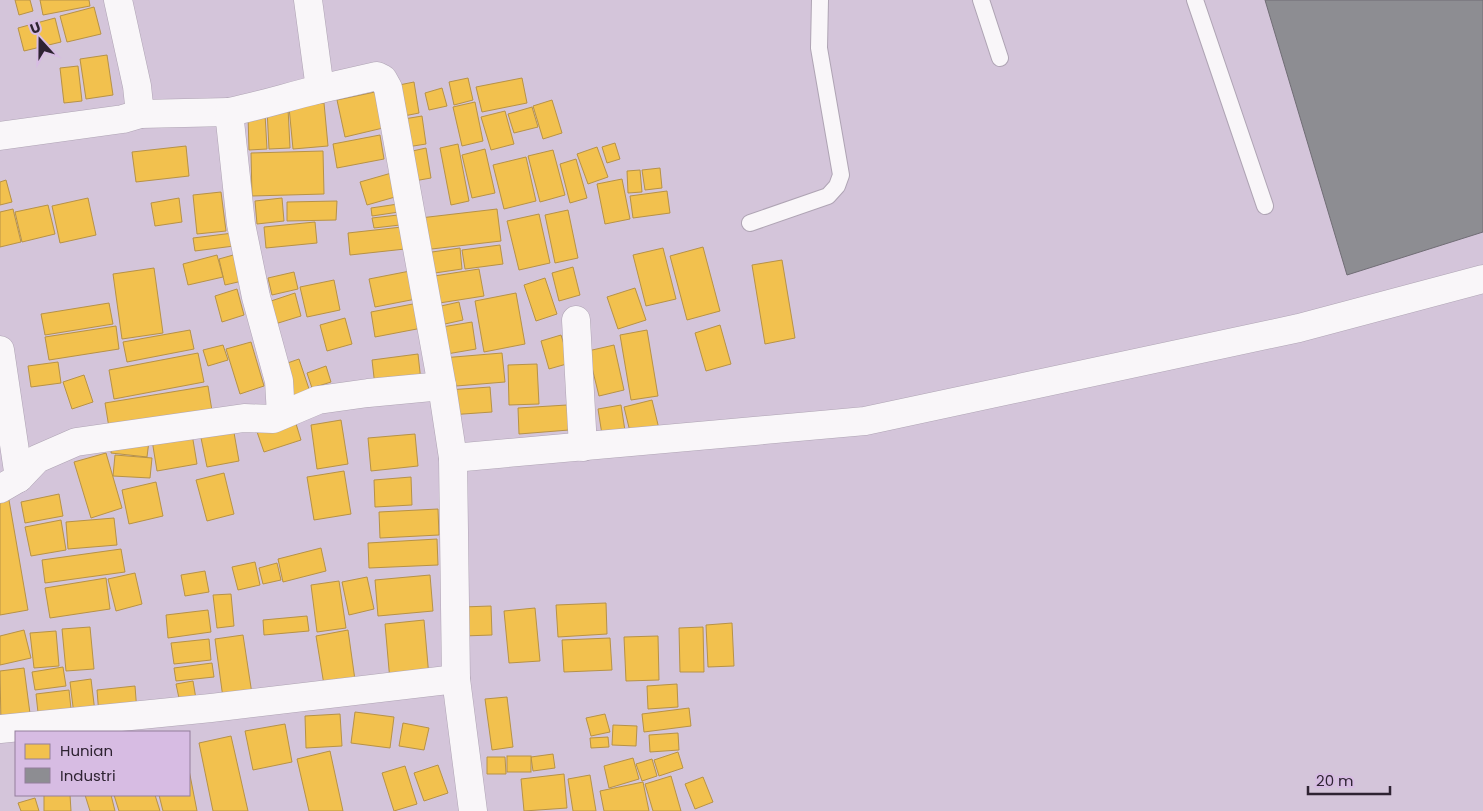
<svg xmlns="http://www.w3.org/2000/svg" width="1483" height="811" font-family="Poppins,sans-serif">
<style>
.homes{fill:#f2c14e;stroke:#b79246}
.industry{fill:#8d8d92;stroke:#706d75}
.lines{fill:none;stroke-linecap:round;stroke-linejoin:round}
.service-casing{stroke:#afa4b4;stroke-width:18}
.minor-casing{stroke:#afa4b4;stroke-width:29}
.service{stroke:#f9f6f9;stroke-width:16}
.minor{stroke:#f9f6f9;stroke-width:28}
</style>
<rect width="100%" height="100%" fill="#d4c5da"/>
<g class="homes">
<polygon points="15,0 30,0 33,11 19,15"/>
<polygon points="40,0 89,0 90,6 43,15"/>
<polygon points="94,7 101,34 67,42 60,16"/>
<polygon points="55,18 61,42 24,51 18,28"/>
<polygon points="107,55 113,95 86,99 80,59"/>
<polygon points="78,66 82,101 64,103 60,68"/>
<polygon points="468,78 473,100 454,105 449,82"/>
<polygon points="522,78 527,103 482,112 476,87"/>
<polygon points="414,82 419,113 404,116 399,85"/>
<polygon points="442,88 447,106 429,110 425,93"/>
<polygon points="375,92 383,128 345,137 337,100"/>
<polygon points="552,100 562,133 543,139 533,106"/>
<polygon points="475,102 483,141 462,146 453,107"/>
<polygon points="324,103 328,146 293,149 289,107"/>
<polygon points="532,107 538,127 514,133 508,114"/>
<polygon points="288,108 290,148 269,149 267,109"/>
<polygon points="505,111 514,144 491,150 481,117"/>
<polygon points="265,114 267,149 249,150 248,115"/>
<polygon points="422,116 426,144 407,147 404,119"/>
<polygon points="380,135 384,159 337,168 333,144"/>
<polygon points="615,143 620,159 607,163 602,147"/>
<polygon points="458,144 469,201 451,205 440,148"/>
<polygon points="186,146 189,176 136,182 132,152"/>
<polygon points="597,147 608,177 588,184 577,154"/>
<polygon points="426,148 431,178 414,181 408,152"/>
<polygon points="485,149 495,193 472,198 462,155"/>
<polygon points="553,150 565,195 540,202 528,156"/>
<polygon points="323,151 324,194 252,196 251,153"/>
<polygon points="526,157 536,201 504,209 493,165"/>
<polygon points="576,159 587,198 570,203 560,164"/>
<polygon points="660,168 662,188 645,190 642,170"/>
<polygon points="640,170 642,192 628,193 627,171"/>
<polygon points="395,172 402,195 367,205 360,182"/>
<polygon points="622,179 630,219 605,224 597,184"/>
<polygon points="6,180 12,202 0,205 0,182"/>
<polygon points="667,191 670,213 633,218 630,196"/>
<polygon points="221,192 226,231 197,234 193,195"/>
<polygon points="88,198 96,235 60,243 52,206"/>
<polygon points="179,198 182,222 155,226 151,203"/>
<polygon points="282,198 284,221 257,224 255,201"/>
<polygon points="337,201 336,220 287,221 287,202"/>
<polygon points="398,204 399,212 372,216 371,208"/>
<polygon points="48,205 55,234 22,242 15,212"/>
<polygon points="13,209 21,242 0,247 0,212"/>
<polygon points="497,209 501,241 423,250 420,218"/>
<polygon points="568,210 578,258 555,263 545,215"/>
<polygon points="539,214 550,263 519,270 507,221"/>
<polygon points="398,215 400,225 374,228 372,218"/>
<polygon points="315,222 317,243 266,248 264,227"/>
<polygon points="402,227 405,249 350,255 348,233"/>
<polygon points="233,233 234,246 195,251 193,238"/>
<polygon points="500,245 503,264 465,269 462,250"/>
<polygon points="703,247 720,311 687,320 670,256"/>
<polygon points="460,248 462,269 428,274 425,253"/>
<polygon points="663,248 676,299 646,306 633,255"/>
<polygon points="244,252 251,279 225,285 219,259"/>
<polygon points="217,255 223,277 188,285 183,264"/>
<polygon points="782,260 795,338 765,344 752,265"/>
<polygon points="573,267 580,295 559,301 552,273"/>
<polygon points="154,268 163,333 122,339 113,274"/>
<polygon points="479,269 484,296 433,304 428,277"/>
<polygon points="410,271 416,299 375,307 369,279"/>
<polygon points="294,272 298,289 272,295 268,278"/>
<polygon points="545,278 557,314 536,321 524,285"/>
<polygon points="334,280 340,310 307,317 300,287"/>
<polygon points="635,288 646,320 618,329 607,297"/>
<polygon points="237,289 244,315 222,322 215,296"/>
<polygon points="295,293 301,316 275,324 268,302"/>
<polygon points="516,293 525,344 484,352 475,301"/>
<polygon points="459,302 463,320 436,326 432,308"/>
<polygon points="109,303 113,324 45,335 41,314"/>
<polygon points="418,303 422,328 375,337 371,312"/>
<polygon points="345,318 352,344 327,351 320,325"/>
<polygon points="472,322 476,349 441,355 436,328"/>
<polygon points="720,325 731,364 706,371 695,333"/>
<polygon points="116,326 119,349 49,360 45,337"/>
<polygon points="190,330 194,349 127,362 123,342"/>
<polygon points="647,330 658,396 631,400 620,335"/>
<polygon points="561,335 570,363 549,369 541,341"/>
<polygon points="251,342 264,386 240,394 226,349"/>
<polygon points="223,345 228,360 208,366 203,350"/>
<polygon points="614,345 624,390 599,396 588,351"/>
<polygon points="198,353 204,382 114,399 109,370"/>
<polygon points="502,353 505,382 444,387 442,358"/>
<polygon points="418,354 421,381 375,386 372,360"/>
<polygon points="299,359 312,398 290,406 276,367"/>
<polygon points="58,362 61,383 31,387 28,366"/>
<polygon points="537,364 539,404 509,405 508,365"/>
<polygon points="326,366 331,382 312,388 307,373"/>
<polygon points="84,375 93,402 72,409 63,382"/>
<polygon points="208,386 213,417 110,434 105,403"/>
<polygon points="490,387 492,412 449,415 448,390"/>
<polygon points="652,400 660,433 632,440 624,407"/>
<polygon points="567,405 569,430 519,434 518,408"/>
<polygon points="621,405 626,437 603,441 598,409"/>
<polygon points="293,414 301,440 264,452 255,426"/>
<polygon points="341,420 348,464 317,469 311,425"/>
<polygon points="233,427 239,461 207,467 200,433"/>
<polygon points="192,434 197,464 157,471 152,440"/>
<polygon points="415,434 418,466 371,471 368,438"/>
<polygon points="112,438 149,441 147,457 111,453"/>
<polygon points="106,453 122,508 91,518 74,462"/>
<polygon points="115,455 152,458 150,478 113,476"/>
<polygon points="344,471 351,514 314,520 307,477"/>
<polygon points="224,473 234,514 207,521 196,480"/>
<polygon points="411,477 412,505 375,507 374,480"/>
<polygon points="156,482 163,516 129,524 122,490"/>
<polygon points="59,494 63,516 25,523 21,502"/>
<polygon points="9,500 28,610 0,615 0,501"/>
<polygon points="438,509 439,535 380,538 379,512"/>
<polygon points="114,518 117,545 68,549 66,522"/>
<polygon points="61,520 66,550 31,556 25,527"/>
<polygon points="437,539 438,565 369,568 368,543"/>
<polygon points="321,548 326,571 283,582 278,559"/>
<polygon points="121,549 125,572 45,583 42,560"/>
<polygon points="255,562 260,585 238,590 232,567"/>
<polygon points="277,563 281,580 263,584 259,568"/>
<polygon points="205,571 209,592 185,596 181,575"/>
<polygon points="135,573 142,604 116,611 108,579"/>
<polygon points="430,575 433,611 378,616 375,580"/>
<polygon points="367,577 374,609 349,615 342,582"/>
<polygon points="106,578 110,609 50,618 45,588"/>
<polygon points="339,581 346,628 317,632 311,585"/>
<polygon points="231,594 234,626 217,628 213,595"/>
<polygon points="606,603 607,634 558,637 556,605"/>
<polygon points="491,606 492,635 463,636 462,607"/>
<polygon points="535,608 540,661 509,663 504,611"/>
<polygon points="208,610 211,632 168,638 166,615"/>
<polygon points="307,616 309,631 264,635 263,620"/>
<polygon points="424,620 429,677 390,681 385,624"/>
<polygon points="732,623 734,666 708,667 706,625"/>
<polygon points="90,627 94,669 66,671 62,629"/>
<polygon points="703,627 704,672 680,672 679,628"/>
<polygon points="24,630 31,658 0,665 0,636"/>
<polygon points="348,630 355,680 324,685 316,636"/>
<polygon points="56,631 59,666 34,668 30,633"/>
<polygon points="243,635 252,694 223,698 215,639"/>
<polygon points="658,636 659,680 626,681 624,637"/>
<polygon points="610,638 612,670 564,672 562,640"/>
<polygon points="209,639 211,660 174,664 171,643"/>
<polygon points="212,663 214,677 176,681 174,668"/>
<polygon points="63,667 66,686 35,690 32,672"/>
<polygon points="24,668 31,721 1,725 0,671"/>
<polygon points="91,679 95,712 74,715 70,682"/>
<polygon points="193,681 196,699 180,703 176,684"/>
<polygon points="677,684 678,707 648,709 647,686"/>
<polygon points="135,686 137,712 99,715 97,690"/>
<polygon points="69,690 72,718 39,722 36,694"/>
<polygon points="507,697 513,747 492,750 485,699"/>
<polygon points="689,708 691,726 644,732 642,714"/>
<polygon points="355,712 394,717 390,748 351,743"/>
<polygon points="340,714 342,746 306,748 305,716"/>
<polygon points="605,714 610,732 591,736 586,718"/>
<polygon points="403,723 429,728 424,750 399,746"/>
<polygon points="285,724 292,762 253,770 245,731"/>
<polygon points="613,725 637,726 636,746 612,745"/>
<polygon points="678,733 679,750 650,752 649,735"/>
<polygon points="231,736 248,811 213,811 199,743"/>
<polygon points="608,737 609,747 591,748 590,738"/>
<polygon points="330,751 343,811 309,811 297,759"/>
<polygon points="678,752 683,768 659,776 654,760"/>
<polygon points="553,754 555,768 533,771 531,757"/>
<rect x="507" y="756" width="24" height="16"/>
<polygon points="487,757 505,757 506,774 487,774"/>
<polygon points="633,758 639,779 609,788 604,766"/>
<polygon points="652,759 657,776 642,781 636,764"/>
<polygon points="438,765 448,793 424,801 414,773"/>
<polygon points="405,766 417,804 394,811 382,773"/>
<polygon points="189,770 197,811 163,811 159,795 189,795"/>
<polygon points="564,774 567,808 524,811 521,779"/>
<polygon points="590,775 596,811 573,811 568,779"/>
<polygon points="671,776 681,811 653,811 645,784"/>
<polygon points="703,777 713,802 695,809 685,784"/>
<polygon points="643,782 649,811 604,811 600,791"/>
<polygon points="44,795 70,795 71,811 44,811"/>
<polygon points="85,795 111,795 115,811 90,811"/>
<polygon points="114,795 155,795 160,811 119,811"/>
<polygon points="35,798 39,811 21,811 18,803"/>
</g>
<polygon class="industry" points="1265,0 1483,0 1483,232 1347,275"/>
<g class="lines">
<defs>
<g id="service">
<polyline points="981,0 1000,58"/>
<polyline points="1195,0 1265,206"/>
<polyline points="750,223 828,196 837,186 841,175 819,48 820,0"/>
</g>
<g id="minor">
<polyline points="308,0 320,89 377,76 383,79 388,88 442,386 453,458 456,679 473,811"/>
<polyline points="140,114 229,112"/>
<polyline points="0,136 123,119 140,114 137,86 118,0"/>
<polyline points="576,320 583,447"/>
<polyline points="0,350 19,478 0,489"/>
<path d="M281,415L279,381L256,297L241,224L229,112C260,106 290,96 320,89"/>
<polyline points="453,458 865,421 1299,328 1483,279"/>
<polyline points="19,478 37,459 76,442 244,418 273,419 318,400 368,393 442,386"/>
<polyline points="0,729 211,708 456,679"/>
</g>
</defs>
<use href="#service" class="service-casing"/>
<use href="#minor" class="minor-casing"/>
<use href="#service" class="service"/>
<use href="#minor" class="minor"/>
</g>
<rect x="15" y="731" width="175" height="65" fill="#d7bce3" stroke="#937f9c"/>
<rect x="25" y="744" width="25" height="15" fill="#f2c14e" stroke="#937f9c"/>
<text x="60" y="756" font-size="15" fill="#2e2332">Hunian</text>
<rect x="25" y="768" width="25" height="15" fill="#8d8d92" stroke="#937f9c"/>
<text x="60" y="781" font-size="15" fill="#2e2332">Industri</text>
<g transform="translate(40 40) rotate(339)" stroke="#d7bce3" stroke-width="4" paint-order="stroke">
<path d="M0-4L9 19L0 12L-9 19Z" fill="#2e2332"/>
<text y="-8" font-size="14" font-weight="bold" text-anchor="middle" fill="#2e2332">U</text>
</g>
<path d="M1308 786v8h82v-8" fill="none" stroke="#2e2332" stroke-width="2.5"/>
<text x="1316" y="786" font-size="15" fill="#2e2332" stroke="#d7bce3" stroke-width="4" paint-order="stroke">20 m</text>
</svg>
